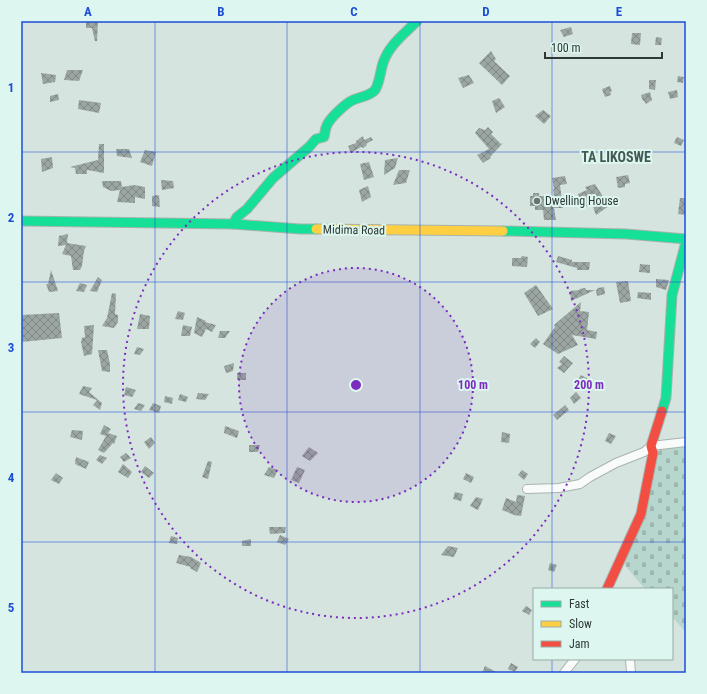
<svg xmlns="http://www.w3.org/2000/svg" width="707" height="694" font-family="'Roboto Condensed',sans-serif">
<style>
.cemetery{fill:url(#cemetery-stones)}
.building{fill:url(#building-cross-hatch)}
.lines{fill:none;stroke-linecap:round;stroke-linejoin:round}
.street-casing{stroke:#a7b3af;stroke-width:10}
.fast-casing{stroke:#a7b3af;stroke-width:11}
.slow-casing{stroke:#a7b3af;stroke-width:11}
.jam-casing{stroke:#a7b3af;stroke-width:11}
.street{stroke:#f9fbfa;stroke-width:8}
.fast{stroke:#16e098;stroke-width:9}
.slow{stroke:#ffcf43;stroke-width:9}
.jam{stroke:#f24e42;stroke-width:9}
.grid{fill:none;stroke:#1d4ed8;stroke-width:1;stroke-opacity:0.55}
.ring{fill:none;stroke:#7b2cbf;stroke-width:2;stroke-dasharray:2 4}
.poi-dot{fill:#687470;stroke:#ddf7f0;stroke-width:1.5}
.labels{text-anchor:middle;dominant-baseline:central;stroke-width:4;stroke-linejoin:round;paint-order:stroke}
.poi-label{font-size:12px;fill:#2e3835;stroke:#ddf7f0;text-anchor:start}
.street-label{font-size:12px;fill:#2e3835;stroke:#ddf7f0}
.quarter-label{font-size:14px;font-weight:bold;fill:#435a54;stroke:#ddf7f0}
.centre{fill:#7b2cbf;stroke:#ddf7f0;stroke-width:2}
.ring-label{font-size:12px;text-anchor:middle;font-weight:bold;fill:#7b2cbf;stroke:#ddf7f0;stroke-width:4;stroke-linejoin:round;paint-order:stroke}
.neatline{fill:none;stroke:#1d4ed8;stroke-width:1.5}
.grid-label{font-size:13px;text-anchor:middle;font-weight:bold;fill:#1d4ed8}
</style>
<defs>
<pattern id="cemetery-stones" width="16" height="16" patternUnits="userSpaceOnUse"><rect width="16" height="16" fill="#b7d6cd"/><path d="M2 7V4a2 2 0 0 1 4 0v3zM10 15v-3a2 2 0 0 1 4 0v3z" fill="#9eb8b1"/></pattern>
<pattern id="building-cross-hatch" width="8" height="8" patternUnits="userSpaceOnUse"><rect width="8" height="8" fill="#9ba6a2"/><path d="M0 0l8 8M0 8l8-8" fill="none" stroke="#7f8885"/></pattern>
</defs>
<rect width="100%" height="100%" fill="#d5e4df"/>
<polygon class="cemetery" points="686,446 686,632 672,617 672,589 645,589 627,568 623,561 654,456 658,451 663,449"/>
<g class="building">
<polygon points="86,21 98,21 97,41 95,41 92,28 86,28"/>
<polygon points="571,27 573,34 564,37 560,30"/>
<polygon points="632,33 641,33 640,45 631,44"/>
<polygon points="656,37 662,38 661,45 655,45"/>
<polygon points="491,51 496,59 494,61 510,76 502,85 479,63"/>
<polygon points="67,70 83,70 79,81 64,80"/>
<polygon points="41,73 56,75 55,82 43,84"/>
<polygon points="469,75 474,83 463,88 458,78"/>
<polygon points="678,76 684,77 683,83 677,82"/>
<polygon points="649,80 656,80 655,90 649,89"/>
<polygon points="610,86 612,91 610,92 611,95 605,97 602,89"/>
<polygon points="677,90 678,97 670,99 668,92"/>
<polygon points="650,92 652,100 646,104 644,101 642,99 641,95"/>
<polygon points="58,94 59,100 50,102 50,96"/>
<polygon points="499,98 505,107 496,113 492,101"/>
<polygon points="79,100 101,103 99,113 78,109"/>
<polygon points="543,110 551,116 544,124 535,116"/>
<polygon points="488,127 493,132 491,134 501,144 503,143 490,157 491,158 483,163 477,155 489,149 475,133 479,128 485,130"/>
<polygon points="363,136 364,140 371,137 373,140 366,144 367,145 363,148 361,147 351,153 348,146 356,143 356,141"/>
<polygon points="677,137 684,140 681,146 674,143"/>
<polygon points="99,144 104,144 104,173 87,170 87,174 76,174 75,168 70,167 98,160"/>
<polygon points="116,149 129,149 132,158 117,156"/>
<polygon points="145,150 156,152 152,166 140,162"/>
<polygon points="52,157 53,168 42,172 41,159"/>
<polygon points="398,158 395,168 384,175 385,160"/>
<polygon points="369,162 374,177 364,180 360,164"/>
<polygon points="399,170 410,170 406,183 393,185"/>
<polygon points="628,175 630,183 625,184 625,187 618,188 616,177"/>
<polygon points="565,176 567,184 560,185 563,208 554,208 556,220 544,220 543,210 535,210 535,206 530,206 530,196 533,196 533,193 539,193 539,196 554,196 553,189 554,189 552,178"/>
<polygon points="161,180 173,181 174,188 162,190"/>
<polygon points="102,181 121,181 122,187 134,185 145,187 145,199 135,197 135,203 117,202 120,190 111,191 103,187"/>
<polygon points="595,184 609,206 596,215 592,204 584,208 578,194 587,190 585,187"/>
<polygon points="368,186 371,197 362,202 359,190"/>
<polygon points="159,195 160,207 152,206 152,196"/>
<polygon points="680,198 686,198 686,215 678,214"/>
<polygon points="68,234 67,243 86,246 84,251 82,266 80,270 73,270 71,256 62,254 66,245 58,246 59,236"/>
<polygon points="522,256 528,257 527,267 512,266 512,258 521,258"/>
<polygon points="558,256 572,260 572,262 590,262 589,270 577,270 577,268 556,262"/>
<polygon points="640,264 650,265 650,273 639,272"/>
<polygon points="51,270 58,291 49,292 46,284 48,284"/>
<polygon points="98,277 102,280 97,292 90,291"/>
<polygon points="656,279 669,280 666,290 656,287"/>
<polygon points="628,281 631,301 620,303 616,282"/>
<polygon points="80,283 87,285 84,292 76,291"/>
<polygon points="536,285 553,309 538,316 524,293"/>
<polygon points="604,287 605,294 597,296 596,290 598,288"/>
<polygon points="585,288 586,290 595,290 571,301 570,291 580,290 579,289"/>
<polygon points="638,292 651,293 651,300 637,298"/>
<polygon points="112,293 116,294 115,314 118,315 118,322 114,328 102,326 107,318"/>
<polygon points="581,302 580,311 589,312 587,330 597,332 596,339 572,335 578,345 558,354 543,344 555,327 554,325"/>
<polygon points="178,311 185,313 183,320 175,319"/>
<polygon points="59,313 62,338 21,342 21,315"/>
<polygon points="140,314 150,316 149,329 137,329"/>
<polygon points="197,317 206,321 205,322 216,325 212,332 206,329 202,337 194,333"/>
<polygon points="94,325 92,354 84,356 81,342 82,338 85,337 84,326"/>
<polygon points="183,325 192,327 190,336 181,336"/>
<polygon points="220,331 230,331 225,338 218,338"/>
<polygon points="536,338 540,342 535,348 530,344"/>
<polygon points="137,347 144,349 140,355 134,354"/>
<polygon points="98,350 107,350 110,364 110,372 102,371"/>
<polygon points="564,356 573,363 564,373 557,368 562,364 559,362"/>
<polygon points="234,363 233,371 226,373 224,366"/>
<rect x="237" y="373" width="9" height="7"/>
<polygon points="581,375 588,379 584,385 578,381 578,379"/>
<polygon points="83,386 92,388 89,392 102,403 100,410 93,405 97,400 79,394"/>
<polygon points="126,387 136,390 132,397 124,395"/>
<polygon points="576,392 581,398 574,404 570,398"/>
<polygon points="198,393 209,394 205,400 196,399"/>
<polygon points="180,394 188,397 186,402 178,400"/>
<polygon points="165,396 173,398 172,404 164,402"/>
<polygon points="138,403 145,405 141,411 134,409"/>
<polygon points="153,403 161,406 159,413 149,410"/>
<polygon points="565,405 569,410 557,420 553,415"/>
<polygon points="104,425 111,429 108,433 117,436 114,444 113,443 104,453 98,450 106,436 100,434"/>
<polygon points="225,426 239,431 237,438 224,433"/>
<polygon points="72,430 83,431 82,440 70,437"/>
<polygon points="502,432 510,434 509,443 501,442"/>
<polygon points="609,433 616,436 611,444 605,441"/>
<polygon points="151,437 155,443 149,449 144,442"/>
<polygon points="249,445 260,445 258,452 249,452"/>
<polygon points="309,447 318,453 310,461 302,456"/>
<polygon points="126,453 131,458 124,462 120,457"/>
<polygon points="100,455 107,458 102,464 96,460"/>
<polygon points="76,457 89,462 86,469 75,464"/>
<polygon points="208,461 212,462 208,479 202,477"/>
<polygon points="123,464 132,472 128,478 118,472"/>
<polygon points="145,466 154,473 149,478 141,472"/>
<polygon points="269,467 278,470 274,478 264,475"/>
<polygon points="297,467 305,470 299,483 291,480"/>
<polygon points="522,470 528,474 524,480 518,475"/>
<polygon points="56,473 63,478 59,484 51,480"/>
<polygon points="466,473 474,477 471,483 463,479"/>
<polygon points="455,492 463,494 461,501 453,499"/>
<polygon points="517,495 525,496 521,516 514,515 502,510 506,498 516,502"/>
<polygon points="476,497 483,499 478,510 470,506"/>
<polygon points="269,527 286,527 285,533 270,534"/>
<polygon points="280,535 289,539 285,545 277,542"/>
<polygon points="171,536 178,538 177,544 169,543"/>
<polygon points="251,539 251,546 242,546 242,541"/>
<polygon points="448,546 458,548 454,557 441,555"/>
<polygon points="179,555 191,557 201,563 197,572 190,568 191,567 176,563"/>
<polygon points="550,563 557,565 554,572 548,570"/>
<polygon points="526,606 532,610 529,615 522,611"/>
<polygon points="511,663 518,667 515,672 508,669"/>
<polygon points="485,666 498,673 482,673"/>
</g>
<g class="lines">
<defs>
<g id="street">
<polyline points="527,489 559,488 580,484 590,477 616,463 644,452 651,446 686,442"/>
<polyline points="630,659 631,673"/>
<polyline points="564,673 575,659"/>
</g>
<g id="fast">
<polyline points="21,221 233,224 300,229 316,229"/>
<path d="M233,224L237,217L247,209L273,178L309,147L316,139L324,137C325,133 325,129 327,125C330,118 346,103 353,100C360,97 370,96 375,90C380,82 380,72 383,63C389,45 404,34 417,21"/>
<polyline points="503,231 626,234 686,239"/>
<polyline points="662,411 666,398 672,295 686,242"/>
</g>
<polyline id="slow" points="316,229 503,231"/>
<polyline id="jam" points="607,589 641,514 653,453 651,446 662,411"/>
</defs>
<use href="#street" class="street-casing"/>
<use href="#fast" class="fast-casing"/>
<use href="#slow" class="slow-casing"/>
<use href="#jam" class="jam-casing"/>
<use href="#street" class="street"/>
<use href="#fast" class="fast"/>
<use href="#slow" class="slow"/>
<use href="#jam" class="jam"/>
</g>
<path class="grid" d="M155,21V673M287,21V673M420,21V673M552,21V589M21,152H686M21,282H686M21,412H686M21,542H686M552,659V673"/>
<circle cx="356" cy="385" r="117" fill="#7b2cbf" fill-opacity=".12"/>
<g class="ring">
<circle cx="356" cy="385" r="117"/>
<circle cx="356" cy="385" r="233"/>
</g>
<circle class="poi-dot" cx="537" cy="201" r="4"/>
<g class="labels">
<g class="poi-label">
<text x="545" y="201">Dwelling House</text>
</g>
<g class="street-label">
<text transform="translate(354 230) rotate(1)">Midima Road</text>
</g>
<g class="quarter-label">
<text x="616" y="157">TA LIKOSWE</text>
</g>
</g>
<circle cx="356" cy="385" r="6" class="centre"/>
<g class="ring-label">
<text x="473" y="389">100 m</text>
<text x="589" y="389">200 m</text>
</g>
<rect width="707" height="694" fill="none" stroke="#ddf7f0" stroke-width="44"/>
<rect x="533" y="588" width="140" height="72" fill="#ddf7f0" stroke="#97aba5"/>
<rect x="541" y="601" width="20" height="6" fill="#16e098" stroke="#97aba5"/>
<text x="569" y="608" font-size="12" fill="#2e3835">Fast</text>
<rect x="541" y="621" width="20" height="6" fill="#ffcf43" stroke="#97aba5"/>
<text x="569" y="628" font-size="12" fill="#2e3835">Slow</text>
<rect x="541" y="641" width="20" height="6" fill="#f24e42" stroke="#97aba5"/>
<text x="569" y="648" font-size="12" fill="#2e3835">Jam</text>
<path d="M545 52v6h117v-6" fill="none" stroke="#2e3835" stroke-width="2"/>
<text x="551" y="52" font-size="12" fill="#2e3835" stroke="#ddf7f0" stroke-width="3" paint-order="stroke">100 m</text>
<rect x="22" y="22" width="663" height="650" class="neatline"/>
<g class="grid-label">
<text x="88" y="16">A</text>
<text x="221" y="16">B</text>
<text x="354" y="16">C</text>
<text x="486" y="16">D</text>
<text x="619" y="16">E</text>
<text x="11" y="92">1</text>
<text x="11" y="222">2</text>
<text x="11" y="352">3</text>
<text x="11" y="482">4</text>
<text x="11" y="612">5</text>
</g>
</svg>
